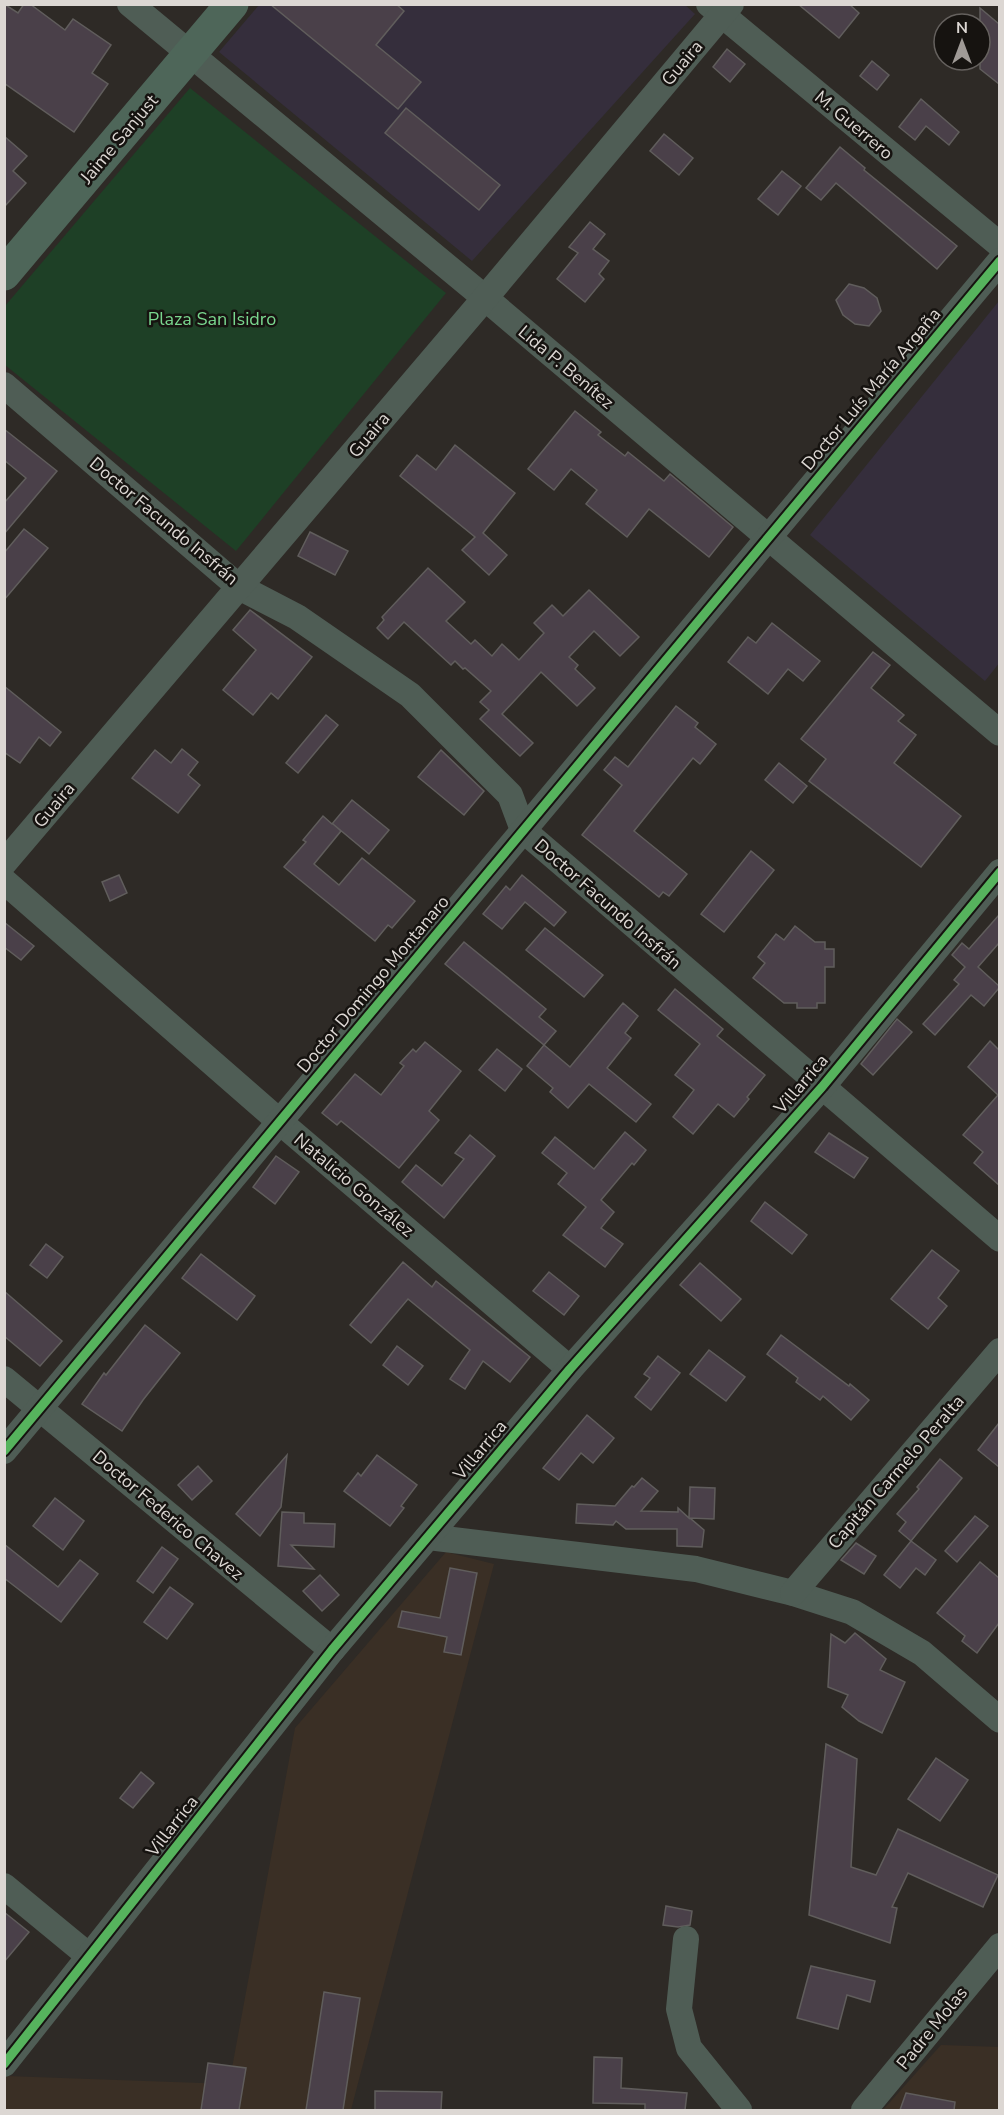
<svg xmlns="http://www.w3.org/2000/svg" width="1004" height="2115" font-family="'Nunito Sans',sans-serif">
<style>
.built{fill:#3a2f25}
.education{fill:#352e3c}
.green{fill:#1e4026}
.building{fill:#4a4049;stroke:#605d5c;stroke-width:1.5}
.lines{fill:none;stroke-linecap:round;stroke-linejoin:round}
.minor{stroke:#4f5d55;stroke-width:26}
.major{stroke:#4e6659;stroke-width:33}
.cycleway-casing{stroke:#161310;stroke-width:13}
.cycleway{stroke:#56b35d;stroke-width:9}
.labels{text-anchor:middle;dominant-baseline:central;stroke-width:5;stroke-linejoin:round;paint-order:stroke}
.street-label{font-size:18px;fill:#dcd7d3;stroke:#161310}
.park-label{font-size:18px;fill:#79d68e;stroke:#161310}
</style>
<rect width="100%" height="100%" fill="#2e2a26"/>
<g class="built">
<polygon points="446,1552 494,1564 351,2110 5,2110 4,2078 6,2076 229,2084 295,1728"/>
<polygon points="941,2045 999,2047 999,2110 883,2110"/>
</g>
<g class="education">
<polygon points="684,4 695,14 472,261 219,52 259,5"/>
<polygon points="999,301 1000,662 985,681 810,535"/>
</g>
<polygon class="green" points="190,88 446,293 236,551 5,365 5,306"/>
<g class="building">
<polygon points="4,4 18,13 24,4 30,4 65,30 73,19 111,45 92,73 108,84 74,132 4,83"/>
<polygon points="270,4 396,4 404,11 376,45 421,82 398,109"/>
<polygon points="798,4 849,4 859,13 839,38"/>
<polygon points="980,8 999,24 999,84 980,69"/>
<polygon points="727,49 745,64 730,82 713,67"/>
<polygon points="872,61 889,75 877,90 860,76"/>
<polygon points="921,99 959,132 949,145 926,126 915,140 899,127"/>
<polygon points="406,108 500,185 479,210 385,133"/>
<polygon points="664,134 693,158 679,175 650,151"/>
<polygon points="4,136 27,156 13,171 26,183 4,207"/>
<polygon points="840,147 865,168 864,170 957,246 937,269 836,183 821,200 806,188"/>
<polygon points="782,171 801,186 778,215 758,199"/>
<polygon points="590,222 605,234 593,249 609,261 599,274 604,279 585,302 557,279 578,253 569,247"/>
<polygon points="849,284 864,288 877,298 881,311 869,326 855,324 843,315 836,300"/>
<polygon points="575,411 601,432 598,435 625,456 628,452 664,481 670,474 733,527 709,557 649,509 627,537 586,504 597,490 571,469 554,490 528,469"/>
<polygon points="4,429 57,471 4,534 4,503 26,478 4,460"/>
<polygon points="455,445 515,493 483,533 507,555 489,575 462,550 475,537 400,476 417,455 436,470"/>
<polygon points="24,529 48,548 4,600 4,553"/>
<polygon points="310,532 348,551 335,575 298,556"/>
<polygon points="428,568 465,602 446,621 471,644 475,640 492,656 502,644 519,660 544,633 534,623 552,605 563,616 589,590 639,637 620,656 594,631 569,657 578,665 575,669 595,688 577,706 541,672 502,714 533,743 520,756 480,719 489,710 480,702 491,691 465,668 463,669 455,661 451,665 404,622 388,639 377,628 384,620 382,617"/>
<polygon points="250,610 312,657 278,699 271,693 253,715 223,690 256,650 233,630"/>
<polygon points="772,623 820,661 803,681 788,669 768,694 728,662 748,637 756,643"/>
<polygon points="873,652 890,665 871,688 904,715 898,721 916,735 894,763 961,816 921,867 809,781 826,759 801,739"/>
<polygon points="4,686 61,732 50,746 39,737 20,763 4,752"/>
<polygon points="676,706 698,723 695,727 716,744 700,764 693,758 634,831 687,874 669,896 663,892 659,897 582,835 622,785 604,770 615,757 628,767"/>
<polygon points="326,715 338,725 298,773 286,763"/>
<polygon points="182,749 198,762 188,775 200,785 178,813 132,778 155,750 171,763"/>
<polygon points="441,750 484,791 464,815 418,777"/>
<polygon points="779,763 807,786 793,803 765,780"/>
<polygon points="352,800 389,830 369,854 333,824 341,831 314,864 339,885 362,858 415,901 392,928 388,925 375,941 284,867 306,842 303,840 323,816 332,824"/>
<polygon points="751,851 774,870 724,932 701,914"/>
<polygon points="119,875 127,893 110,901 102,882"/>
<polygon points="522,875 566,912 554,926 525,902 502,929 483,914 506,886 510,890"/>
<polygon points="999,915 999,943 978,967 999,986 999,988 984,1006 971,995 935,1035 923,1024 959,984 954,980 965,967 952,955 962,943 969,949"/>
<polygon points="4,922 34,946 21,960 4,947"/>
<polygon points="795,926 815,942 825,942 825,949 834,949 834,967 825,967 825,1003 817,1003 817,1008 797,1008 797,1003 784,1003 753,978 765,963 758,957 776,934 784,940"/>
<polygon points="545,928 603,975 584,997 526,950"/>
<polygon points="464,942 546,1009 539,1017 556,1031 544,1045 445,964"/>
<polygon points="675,989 723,1029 717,1036 765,1075 747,1097 749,1099 734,1117 718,1104 693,1134 673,1117 694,1090 675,1075 700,1044 658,1010"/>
<polygon points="623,1003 638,1016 625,1033 631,1038 607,1068 651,1104 636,1122 589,1084 568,1108 550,1092 553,1088 527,1066 544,1045 570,1067"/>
<polygon points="897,1019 912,1032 873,1075 861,1064"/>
<polygon points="990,1041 999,1050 999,1185 974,1163 983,1152 963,1135 998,1095 968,1067"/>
<polygon points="425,1042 461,1071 429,1111 439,1120 399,1168 341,1121 337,1125 322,1113 355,1074 381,1095 404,1066 400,1063 413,1049 416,1052"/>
<polygon points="497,1049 522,1069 505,1091 479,1070"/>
<polygon points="625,1132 646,1150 634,1165 632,1163 601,1200 614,1212 601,1228 623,1244 605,1267 563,1235 586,1207 558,1184 567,1173 542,1153 555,1137 594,1169"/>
<polygon points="829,1133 868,1158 854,1178 815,1152"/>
<polygon points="470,1135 495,1156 444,1218 402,1182 416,1165 442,1186 464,1159 455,1153"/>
<polygon points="276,1156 299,1172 275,1204 253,1187"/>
<polygon points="765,1202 807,1235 792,1254 751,1221"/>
<polygon points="46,1244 63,1257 47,1278 30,1265"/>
<polygon points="932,1250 959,1271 938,1298 947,1306 928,1329 891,1299"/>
<polygon points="201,1254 255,1296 237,1320 182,1278"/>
<polygon points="403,1262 432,1287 436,1281 530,1357 510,1382 483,1361 465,1389 450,1379 470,1350 408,1299 371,1343 350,1325"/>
<polygon points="700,1263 741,1299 721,1321 680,1285"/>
<polygon points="549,1272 579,1296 564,1315 533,1291"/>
<polygon points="4,1291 62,1341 40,1366 4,1336"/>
<polygon points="145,1325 180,1353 143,1400 122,1431 82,1404 104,1373 106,1375"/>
<polygon points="781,1335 849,1386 850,1384 869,1400 851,1420 823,1396 820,1400 796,1382 798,1378 767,1354"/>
<polygon points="397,1346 423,1366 408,1385 383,1365"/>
<polygon points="709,1350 745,1377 726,1401 690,1374"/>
<polygon points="658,1356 680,1373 651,1410 635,1397 650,1378 644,1374"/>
<polygon points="587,1415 614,1438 593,1463 581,1453 559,1480 543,1468"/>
<polygon points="999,1423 999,1467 978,1450"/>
<polygon points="287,1455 281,1507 260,1536 236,1514"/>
<polygon points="377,1455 417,1485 401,1506 404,1508 390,1526 344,1491 358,1473 361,1476"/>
<polygon points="940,1459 962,1478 911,1541 899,1531 906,1522 897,1514 919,1489 917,1487"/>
<polygon points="198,1466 212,1481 192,1500 178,1485"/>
<polygon points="642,1478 658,1491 641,1511 678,1512 678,1508 689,1518 690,1487 715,1488 714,1519 690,1518 704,1530 702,1547 677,1546 677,1529 626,1529 616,1521 613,1525 576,1523 577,1504 615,1506 632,1486 634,1487"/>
<polygon points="55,1498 84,1521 63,1550 33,1526"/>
<polygon points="282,1512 304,1513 304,1523 335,1524 334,1547 291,1545 314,1569 278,1566"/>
<polygon points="975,1516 988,1526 957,1562 945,1551"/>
<polygon points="911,1541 936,1560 925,1575 916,1568 900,1588 884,1575"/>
<polygon points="856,1543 876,1556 864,1574 841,1560"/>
<polygon points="4,1544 58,1587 80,1560 98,1574 61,1622 4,1578"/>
<polygon points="162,1547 178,1559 153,1593 137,1581"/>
<polygon points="980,1562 999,1578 999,1623 977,1653 962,1641 965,1636 937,1613"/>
<polygon points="450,1568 477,1573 461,1655 444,1652 447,1637 398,1627 402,1611 440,1618"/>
<polygon points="320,1575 339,1595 322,1611 303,1591"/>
<polygon points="170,1587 193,1604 167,1639 144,1622"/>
<polygon points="855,1633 886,1659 880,1670 905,1682 882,1733 859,1721 842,1707 848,1695 828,1687 831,1634 845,1643"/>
<polygon points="826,1744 857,1759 851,1867 876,1875 898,1829 998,1875 983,1907 908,1873 892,1907 897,1908 890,1943 809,1915"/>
<polygon points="936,1758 968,1780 940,1821 908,1799"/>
<polygon points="141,1772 154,1783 133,1808 120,1798"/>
<polygon points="666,1906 692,1911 690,1925 678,1927 663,1925"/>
<polygon points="4,1912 29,1932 4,1962"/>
<polygon points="811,1966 875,1981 870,2002 847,1995 838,2029 797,2018"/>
<polygon points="324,1992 360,1998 343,2110 306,2110"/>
<polygon points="594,2057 622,2058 621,2088 687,2093 685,2110 645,2110 645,2104 593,2103"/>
<polygon points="208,2063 246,2068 239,2110 201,2110"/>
<polygon points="375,2091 442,2092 441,2110 375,2110"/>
<polygon points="906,2093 955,2102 954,2110 900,2110"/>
</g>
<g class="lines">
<g class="minor">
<polyline points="130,4 485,298 1000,733"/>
<polyline points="709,4 1000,245"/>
<polyline points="4,385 239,587 297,617 410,695 510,795 523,830 1000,1239"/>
<polyline points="4,863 485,298 731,4"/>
<polyline points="4,881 280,1122 570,1369"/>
<polyline points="4,1379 332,1650"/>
<polyline points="4,1451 1000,261"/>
<polyline points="428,1537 696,1569 793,1593 852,1612 922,1653 1000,1720"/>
<polyline points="793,1593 1000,1351"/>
<polyline points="4,1886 89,1956"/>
<polyline points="686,1939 679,2009 689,2048 739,2110"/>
<polyline points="4,2064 332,1650 570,1369 822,1087 1000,872"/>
<polyline points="864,2110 1000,1946"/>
</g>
<polyline class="major" points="4,274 232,4"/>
<defs>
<g id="cycleway">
<polyline points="4,1451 1000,261"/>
<polyline points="4,2064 332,1650 570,1369 822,1087 1000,872"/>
</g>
</defs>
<use href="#cycleway" class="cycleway-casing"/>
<use href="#cycleway" class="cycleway"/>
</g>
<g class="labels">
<g class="street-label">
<text transform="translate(682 63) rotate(-50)">Guaira</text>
<text transform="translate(854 125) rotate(40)">M. Guerrero</text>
<text transform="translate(119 139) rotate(-50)">Jaime Sanjust</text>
<text transform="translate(566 367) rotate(40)">Lida P. Benítez</text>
<text transform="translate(871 389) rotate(-50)">Doctor Luís María Argaña</text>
<text transform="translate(369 435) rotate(-50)">Guaira</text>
<text transform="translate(164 521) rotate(40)">Doctor Facundo Insfrán</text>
<text transform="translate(54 805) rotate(-50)">Guaira</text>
<text transform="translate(608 904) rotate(41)">Doctor Facundo Insfrán</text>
<text transform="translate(373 984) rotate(-50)">Doctor Domingo Montanaro</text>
<text transform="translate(801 1084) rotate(-49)">Villarrica</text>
<text transform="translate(354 1185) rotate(40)">Natalicio González</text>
<text transform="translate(480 1450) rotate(-50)">Villarrica</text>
<text transform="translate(896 1472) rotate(-49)">Capitán Carmelo Peralta</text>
<text transform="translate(168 1515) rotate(40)">Doctor Federico Chavez</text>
<text transform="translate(172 1826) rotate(-52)">Villarrica</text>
<text transform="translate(932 2028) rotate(-51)">Padre Molas</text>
</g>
<g class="park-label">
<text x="212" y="319">Plaza San Isidro</text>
</g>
</g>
<rect width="1004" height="2115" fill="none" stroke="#dcd7d3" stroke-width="12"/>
<g transform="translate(962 42)"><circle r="28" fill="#161310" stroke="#65615e" stroke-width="1.5"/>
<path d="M0-4.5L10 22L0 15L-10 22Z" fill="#9f9a96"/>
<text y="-9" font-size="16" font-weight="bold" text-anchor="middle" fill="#dcd7d3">N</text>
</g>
</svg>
